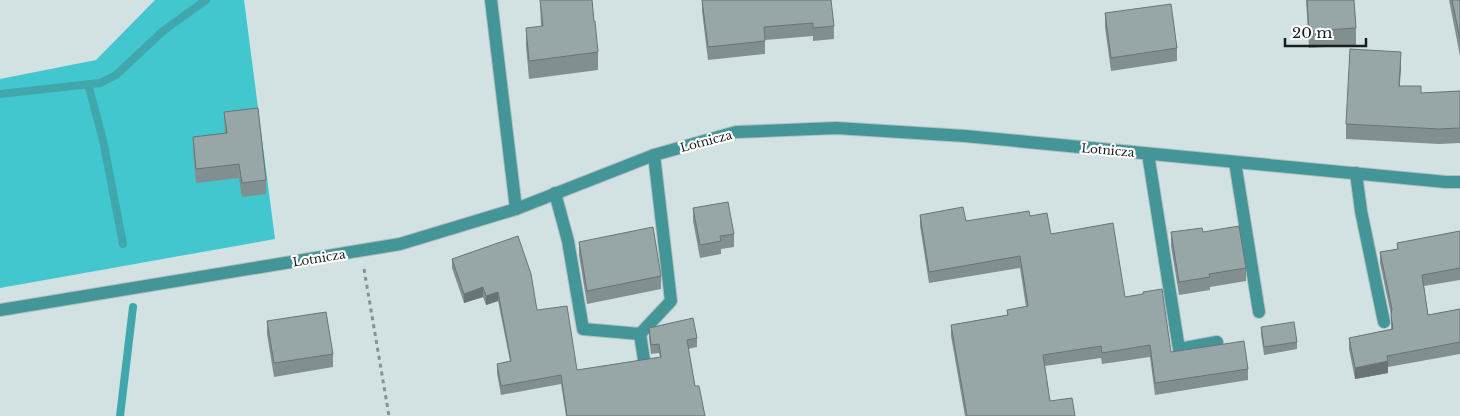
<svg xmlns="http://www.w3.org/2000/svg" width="1460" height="416" font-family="'Libre Baskerville',serif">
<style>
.green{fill:#41c7cd}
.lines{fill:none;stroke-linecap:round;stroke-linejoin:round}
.stream{stroke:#40a7ac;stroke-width:8}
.service-casing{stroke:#b1bfc0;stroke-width:14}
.minor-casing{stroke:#b1bfc0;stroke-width:14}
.path{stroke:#869293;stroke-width:3;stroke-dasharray:4 4;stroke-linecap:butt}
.service{stroke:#439598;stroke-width:12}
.minor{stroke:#439598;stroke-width:12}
.wall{fill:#828f90}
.shaded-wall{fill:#6a7475}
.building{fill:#97a6a7;stroke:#6a7475}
.labels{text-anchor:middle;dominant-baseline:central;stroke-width:4.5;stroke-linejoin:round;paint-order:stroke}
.street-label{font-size:12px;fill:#191f1f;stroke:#fff}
</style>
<rect width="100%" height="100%" fill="#d2e2e3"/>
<polygon class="green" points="155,0 244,0 275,239 0,288 0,79 96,60"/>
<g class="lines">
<g class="stream">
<polyline points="88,84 103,140 123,244"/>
<polyline points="0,94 100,83 116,75 163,31 206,0"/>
<polyline points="120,416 133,307"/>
</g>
<defs>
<g id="service">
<polyline points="491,0 516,209"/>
<polyline points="1148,154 1179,349 1217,342"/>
<polyline points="1235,162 1259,312"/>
<polyline points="1356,173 1361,211 1384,322"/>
<polyline points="555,193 568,241 583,329 640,334"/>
<polyline points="644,360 640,334 671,301 654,155"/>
</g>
<polyline id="minor" points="0,310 400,244 516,209 654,155 736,132 836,128 965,136 1446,182 1460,182"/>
</defs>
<use href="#service" class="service-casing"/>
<use href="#minor" class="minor-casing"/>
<polyline class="path" points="364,269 389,416"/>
<use href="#service" class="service"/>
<use href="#minor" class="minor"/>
</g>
<g class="wall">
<polygon points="540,0 592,0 594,21 598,52 598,70 529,79 526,46 526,28 541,27"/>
<polygon points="702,0 834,26 834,39 813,41 813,36 765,40 765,54 708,60 702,11"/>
<polygon points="1306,0 1354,0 1356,28 1356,45 1309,48"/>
<polygon points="1449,0 1460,0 1460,56"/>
<polygon points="1105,13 1177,48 1177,61 1111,71 1105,27"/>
<polygon points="1401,66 1399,86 1421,93 1460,91 1460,143 1439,144 1346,139 1346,124"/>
<polygon points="224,112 266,180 266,194 242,197 239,178 196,183 193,150 193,137 225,133"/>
<polygon points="693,208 734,234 734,247 721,249 721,254 700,258 693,221"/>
<polygon points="920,215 966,221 1030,216 1125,297 1171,352 1248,369 1248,380 1155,395 1150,357 1102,364 1101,358 1045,366 1050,401 1075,416 965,416 951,336 951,325 1007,315 1007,310 1026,307 1020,268 929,283 920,226"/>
<polygon points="1460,231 1460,280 1424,286 1428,315 1460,309 1460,354 1388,367 1388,373 1355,379 1349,349 1349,338 1391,329 1391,315 1380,263 1380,252 1397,249 1397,243"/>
<polygon points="1171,232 1203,232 1246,268 1246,281 1210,287 1210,290 1179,295 1171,246"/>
<polygon points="579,242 661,276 661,289 587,304 579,255"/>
<polygon points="452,259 537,310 577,370 660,357 659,353 651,354 649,337 649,328 697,338 697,347 688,349 695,386 705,416 566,416 561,384 501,395 497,373 497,364 510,361 498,301 486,305 483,297 464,303 452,268"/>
<polygon points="267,321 333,354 333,367 274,377 267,334"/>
<polygon points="1261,327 1297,342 1297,349 1264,355 1261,334"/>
</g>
<g class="shaded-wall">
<polygon points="1401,52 1401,66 1399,100 1399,86"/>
<polygon points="483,287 483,297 464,303 464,294"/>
<polygon points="498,292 498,301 486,305 486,296"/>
<polygon points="1388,361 1388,373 1355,379 1355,368"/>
</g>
<g class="building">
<polygon points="540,0 592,0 594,21 595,21 598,52 529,61 526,28 543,26"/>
<polygon points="702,0 831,0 834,26 813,28 813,23 764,27 765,41 708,47"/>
<polygon points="1307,0 1354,0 1356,28 1309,31"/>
<polygon points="1452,0 1460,0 1460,39"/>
<polygon points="1171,4 1177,48 1111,58 1105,13"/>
<polygon points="1350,49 1401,52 1399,86 1421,86 1421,93 1460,91 1460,128 1439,129 1346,124"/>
<polygon points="258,108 266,180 242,183 239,164 196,169 193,137 227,133 224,112"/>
<polygon points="728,202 734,234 720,236 721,241 700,245 693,208"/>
<polygon points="963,207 966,221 1029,211 1030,216 1047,213 1051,234 1113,223 1125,297 1143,294 1143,292 1162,289 1171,352 1244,341 1248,369 1155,383 1150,345 1102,353 1101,346 1043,355 1050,401 1072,398 1075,416 967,416 951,325 1008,315 1007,310 1028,306 1020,256 929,272 920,215"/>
<polygon points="1239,226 1246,268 1209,274 1210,277 1179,282 1171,232 1202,228 1203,232"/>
<polygon points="653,227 661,276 587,291 579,242"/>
<polygon points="1460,231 1460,268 1422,275 1428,315 1460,309 1460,342 1387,356 1388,361 1355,368 1349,338 1393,329 1391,315 1392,309 1380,252 1398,249 1397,243"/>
<polygon points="518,236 531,274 537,310 567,306 577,370 661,357 659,344 651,345 649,328 693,318 697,338 687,340 695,386 699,386 705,416 567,416 561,375 501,386 497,364 511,361 498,292 486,296 483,287 464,294 452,259"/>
<polygon points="326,312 333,354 274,363 267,321"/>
<polygon points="1294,322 1297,342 1264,347 1261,327"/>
</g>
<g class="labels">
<g class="street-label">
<text transform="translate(706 141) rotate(-15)">Lotnicza</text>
<text transform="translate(1108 150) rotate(5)">Lotnicza</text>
<text transform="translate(319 258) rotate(-9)">Lotnicza</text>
</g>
</g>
<path d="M1285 38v8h81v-8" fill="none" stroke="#191f1f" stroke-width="2.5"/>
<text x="1292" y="38" font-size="15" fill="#191f1f" stroke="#ffffff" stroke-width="4" paint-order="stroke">20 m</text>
</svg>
